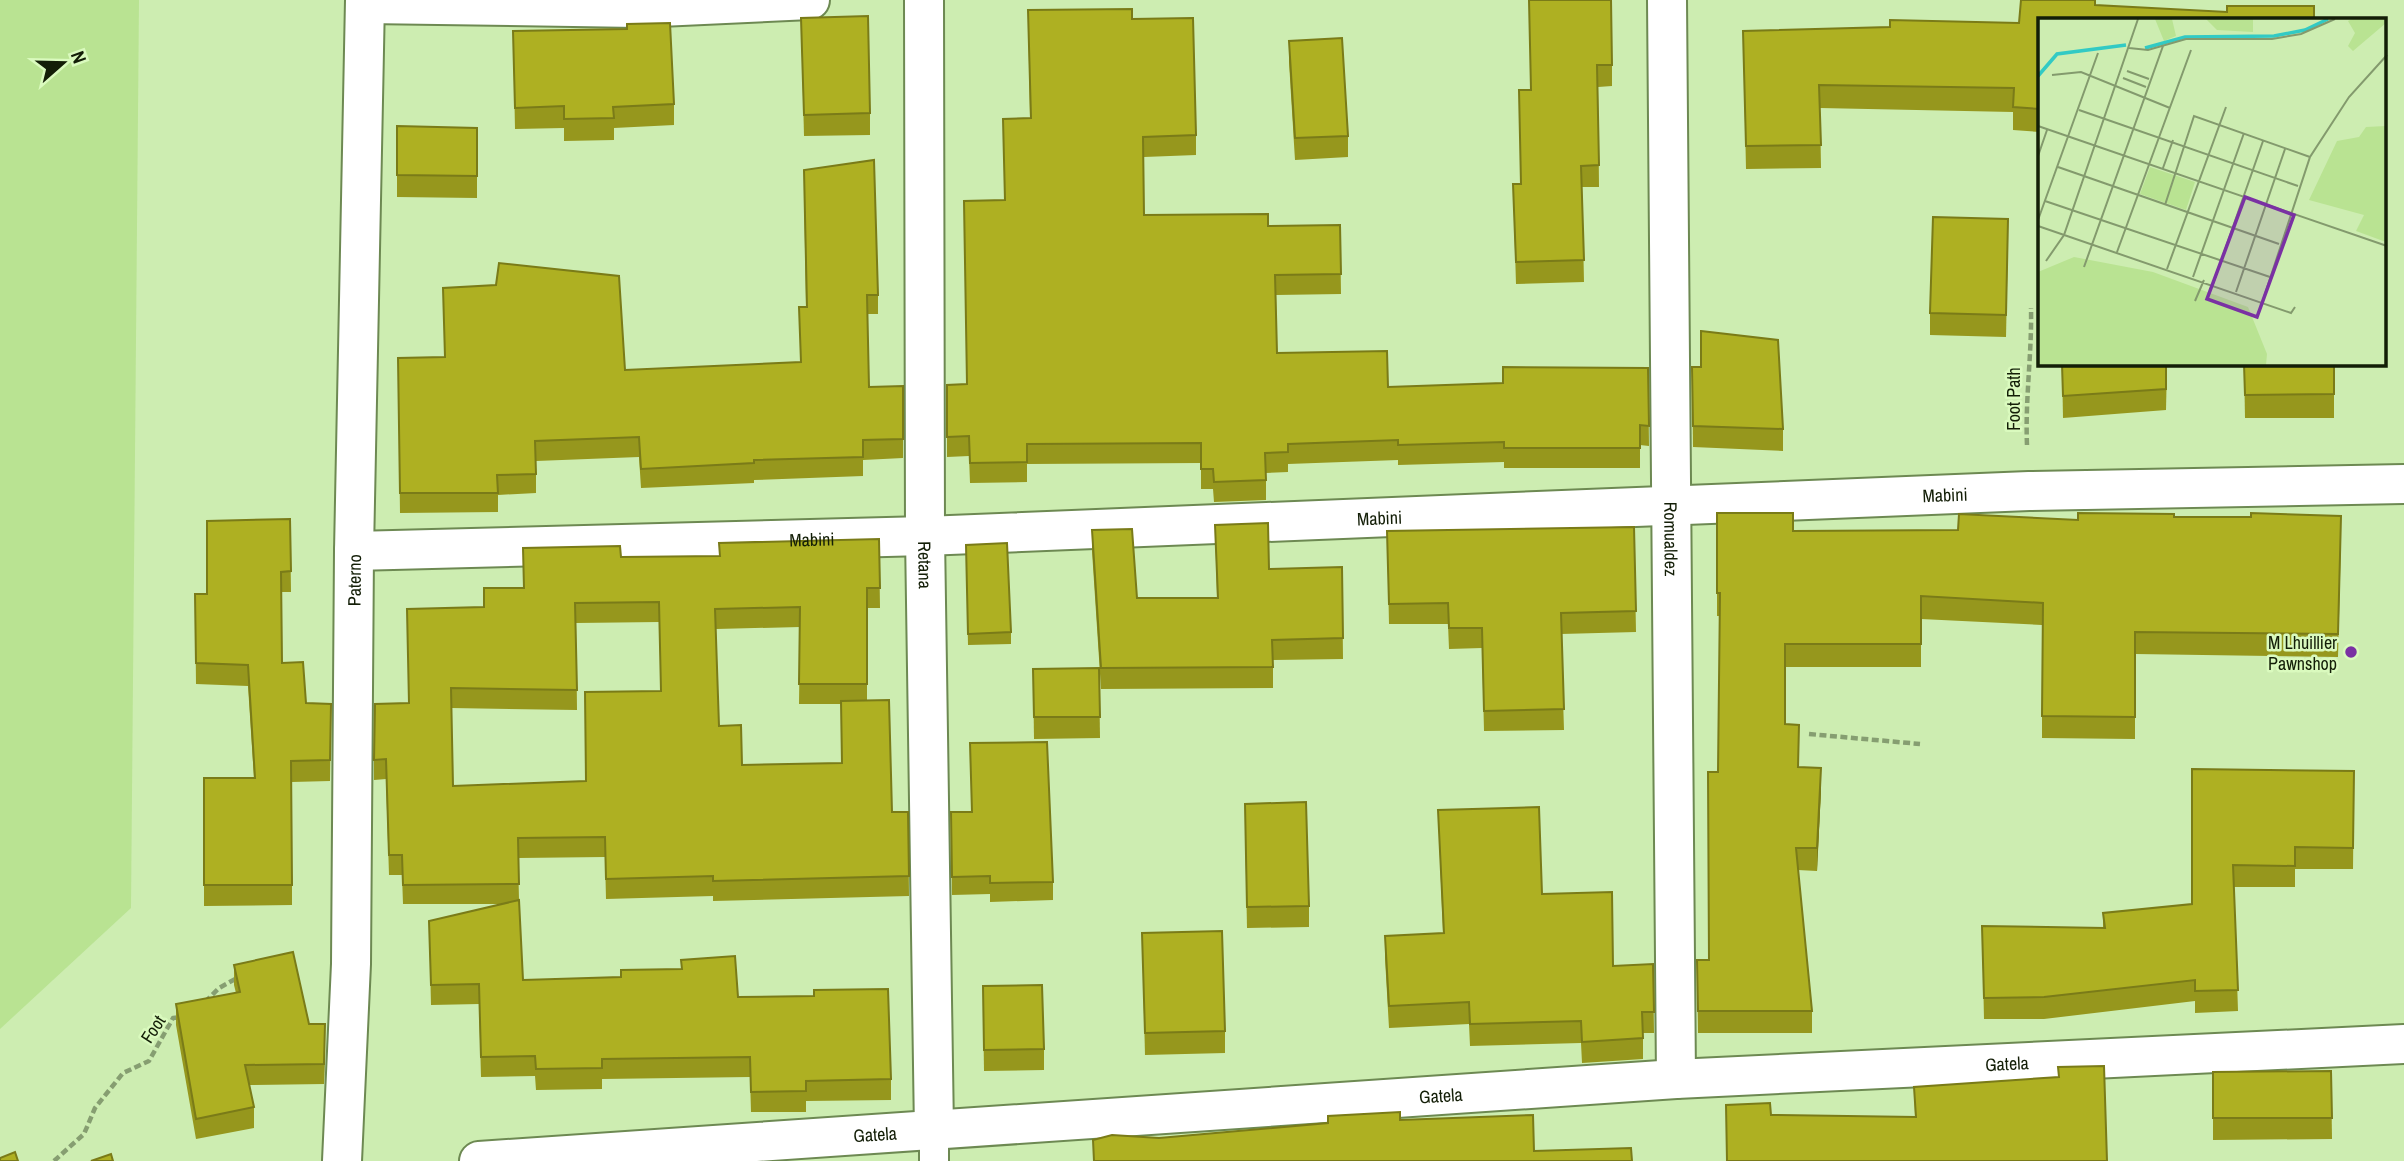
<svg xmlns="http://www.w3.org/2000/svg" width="2404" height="1161" font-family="'Archivo Narrow',sans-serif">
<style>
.green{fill:#b9e392}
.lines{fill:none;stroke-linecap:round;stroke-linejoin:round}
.service-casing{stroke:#6d8952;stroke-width:32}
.minor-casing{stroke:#6d8952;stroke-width:42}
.path{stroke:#869e71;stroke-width:4.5;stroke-dasharray:7 3.5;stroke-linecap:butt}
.service{stroke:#fff;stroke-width:28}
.minor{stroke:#fff;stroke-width:38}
.wall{fill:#96971d;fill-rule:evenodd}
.shaded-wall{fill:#7a7b18}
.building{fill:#aeb022;stroke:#7a7b18;stroke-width:2;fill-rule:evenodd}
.poi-dot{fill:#7a31a3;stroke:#dafabe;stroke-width:2.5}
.labels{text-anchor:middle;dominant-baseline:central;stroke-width:5;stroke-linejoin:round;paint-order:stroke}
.street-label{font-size:18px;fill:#131e07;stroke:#dafabe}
.poi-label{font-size:18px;fill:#131e07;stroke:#dafabe;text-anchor:end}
.inset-river{fill:none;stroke:#32cac4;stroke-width:3.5}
.inset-road{fill:none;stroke:#839a6d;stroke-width:2}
.view{fill:#7a31a3;fill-opacity:0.15;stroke:#7a31a3;stroke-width:3.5}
.inset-edge{fill:none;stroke:#131e07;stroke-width:3.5}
</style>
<rect width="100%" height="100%" fill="#cdedb1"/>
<polygon class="green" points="0,0 139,0 131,908 0,1029"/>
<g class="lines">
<defs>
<polyline id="service" points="934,1161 934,1131"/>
<g id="minor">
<path id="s1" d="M924,0L925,536L934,1131"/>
<path id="s2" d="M1667,0L1676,1079"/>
<polyline points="366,4 638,8 810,0"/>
<path id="s3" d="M354,551L925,536L2029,491L2404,484"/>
<path id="s4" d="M342,1161L351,964L354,551L365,0"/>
<path id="s5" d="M479,1161L1676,1079L2404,1044"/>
</g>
</defs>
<use href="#service" class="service-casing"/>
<use href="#minor" class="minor-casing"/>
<g class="path">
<path d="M2027,445C2025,399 2032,354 2031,308"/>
<polyline points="1809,734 1920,744"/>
<polyline points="205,1002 219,988 237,978"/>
<polyline points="54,1161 84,1134 95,1108 123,1073 149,1061 173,1018 181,1017"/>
</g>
<use href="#service" class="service"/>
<use href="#minor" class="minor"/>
</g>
<g class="wall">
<polygon points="1529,0 1612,65 1612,86 1598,87 1599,187 1582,187 1584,282 1516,284 1513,184 1521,184 1531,90"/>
<polygon points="2095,5 2314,19 2040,19 2040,132 2013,130 2013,112 1820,108 1821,168 1746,169 1743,31 2019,23"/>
<polygon points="1028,10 1132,19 1196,135 1196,155 1144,157 1144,215 1268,226 1340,225 1341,294 1276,295 1277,353 1388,387 1503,383 1648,368 1649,446 1640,445 1640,468 1504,468 1504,462 1398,465 1398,460 1288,464 1288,472 1266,473 1266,500 1214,502 1213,489 1201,489 1201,463 1027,464 1027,482 970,483 969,456 947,457 947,385 967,384 1004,200 1030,118"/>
<polygon points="801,18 870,113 870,135 804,136"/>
<polygon points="513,31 674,104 674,125 614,128 614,140 564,141 564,128 515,129"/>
<polygon points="1289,41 1348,136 1348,157 1295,160 1289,62"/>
<polygon points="397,126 477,128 477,198 397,197"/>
<polygon points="804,190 878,295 878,314 867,314 869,387 903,386 903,458 863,460 863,476 754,480 754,483 641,488 639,457 536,461 536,493 498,495 498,512 400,513 398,358 445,357 443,288 625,370 801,362 799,307 806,307"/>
<polygon points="2008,240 2006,337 1930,335 1930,313"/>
<polygon points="2062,364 2167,364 2166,410 2063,418"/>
<polygon points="2244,364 2334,364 2334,418 2245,418"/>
<polygon points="1692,367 1783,429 1783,451 1693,447"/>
<polygon points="1717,513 1793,531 1958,530 2078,520 2174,517 2341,538 2338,657 2135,654 2135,739 2042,738 2042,625 1921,619 1921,667 1785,667 1785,724 1798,767 1821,790 1817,871 1798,870 1812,1011 1812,1033 1698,1033 1697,960 1709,960 1718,772 1720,616 1717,616"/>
<polygon points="290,519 291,592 281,592 282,663 306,703 331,704 330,781 292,782 292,905 204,906 204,778 254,778 248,686 196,684 195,594 207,594"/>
<polygon points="1215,525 1269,569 1342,567 1343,659 1273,660 1273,688 1101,689 1092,551 1092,530 1137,598 1217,598"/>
<polygon points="1634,527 1636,632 1561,634 1564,730 1484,731 1482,648 1449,649 1448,624 1389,624 1387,531"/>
<path d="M879,539L880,608H867V700L892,812H908L909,896L713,901V896L606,899L605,857L518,858L519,900L523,980L621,977L681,969V960L738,997L891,1079V1100L806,1101V1112H751L750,1077L602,1079V1089L536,1090L535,1076L481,1077L479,1004L431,1005L429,921L504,904H403L402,875H389L386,779L374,780V760L409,703L484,607L523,588L621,557L719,556ZM659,622L661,691L586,781L453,786L451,708L577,710L576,623ZM800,627L799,704H841L842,763L742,765L719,726L716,629Z"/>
<polygon points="966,545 1011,632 1011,644 968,645"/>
<polygon points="1099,668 1100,738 1034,739 1033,669"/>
<polygon points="970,743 1053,882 1053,900 990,902 990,894 952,895 951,812 972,812"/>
<polygon points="2192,769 2354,771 2353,869 2295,869 2295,887 2234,887 2238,1011 2195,1013 2195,1001 2044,1019 1984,1019 1982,926 2103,928 2103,913 2192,904"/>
<polygon points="1438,810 1542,894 1613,966 1653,964 1654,1033 1643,1033 1643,1059 1582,1063 1581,1043 1470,1046 1469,1024 1389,1028 1385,958 1385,936 1443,933"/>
<polygon points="1245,825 1309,906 1309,927 1247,928"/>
<polygon points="1142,933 1225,1031 1225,1053 1145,1055"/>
<polygon points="234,965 309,1024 325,1044 324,1084 249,1085 254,1107 254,1128 196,1139 176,1025 176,1004 236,993 234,985"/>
<polygon points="983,1007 1044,1049 1044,1070 984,1071"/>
<polygon points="2331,1071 2332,1139 2213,1140 2213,1072"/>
<polygon points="1914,1087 2107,1161 1727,1161 1726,1105 1771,1115 1915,1117"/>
</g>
<g class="shaded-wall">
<polygon points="1821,768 1821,790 1817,871 1817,848"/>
<polygon points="325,1024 325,1044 324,1084 324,1064"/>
</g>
<g class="building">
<polygon points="1529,0 1611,0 1612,65 1597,65 1599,165 1581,166 1584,260 1516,262 1513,184 1521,184 1519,90 1531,90"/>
<polygon points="2021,0 2095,0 2095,5 2227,12 2227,6 2314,6 2314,19 2040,19 2040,109 2013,107 2014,88 1819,85 1821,145 1746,146 1743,31 1890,27 1890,20 2019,23"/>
<polygon points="1132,9 1132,19 1193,18 1196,135 1143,137 1144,215 1268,214 1268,226 1340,225 1341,274 1275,275 1277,353 1387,351 1388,387 1503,383 1503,367 1648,368 1649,426 1640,425 1640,448 1504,448 1504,442 1398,445 1398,440 1288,444 1288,452 1265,453 1266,480 1214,482 1213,469 1201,469 1201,443 1027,444 1027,462 970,463 969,436 947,437 947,385 967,384 964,201 1005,200 1003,119 1031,118 1028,10"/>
<polygon points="868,16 870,113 804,115 801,18"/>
<polygon points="670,23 674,104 613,107 614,118 564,119 564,106 515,108 513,31 627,29 627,24"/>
<polygon points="1342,38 1348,136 1295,138 1289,41"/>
<polygon points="397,126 477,128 477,176 397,175"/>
<polygon points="874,160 878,295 867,295 869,387 903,386 903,439 863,440 863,457 754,460 754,463 641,469 639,437 535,441 536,474 497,475 498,493 400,493 398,358 445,357 443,288 496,285 499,263 619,276 625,370 801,362 799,307 807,307 804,170"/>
<polygon points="1933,217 2008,219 2006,315 1930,313"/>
<polygon points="1701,331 1778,340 1783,429 1693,426 1692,367 1701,367"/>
<polygon points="2062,364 2166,364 2166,389 2063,396"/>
<polygon points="2244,364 2334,364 2334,394 2245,395"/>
<polygon points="1717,513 1793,513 1793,531 1958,530 1959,514 2078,520 2078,513 2174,514 2174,517 2251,517 2251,513 2341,516 2338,634 2135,632 2135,717 2042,716 2043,603 1921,596 1921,644 1785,644 1785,724 1799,725 1798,767 1821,768 1817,848 1796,848 1812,1011 1698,1011 1697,960 1709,960 1708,772 1718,772 1720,593 1717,593"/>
<polygon points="290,519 291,571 281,572 282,663 303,662 306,703 331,704 330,760 291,761 292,885 204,885 204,778 255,778 248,665 196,663 195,594 207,594 207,521"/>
<polygon points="1268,523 1269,569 1342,567 1343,638 1272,640 1273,667 1101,668 1092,530 1132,529 1137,598 1218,598 1215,525"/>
<polygon points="1634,527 1636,611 1561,613 1564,709 1484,711 1482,628 1449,628 1448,603 1389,604 1387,531"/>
<path d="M879,539L880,588H867V684H799L800,607L715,609L719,726L741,725L742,765L842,763L841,701L889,700L892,812H908L909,876L713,881V876L606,879L605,837L518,838L519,884L403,885L402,855H389L386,759L374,760L375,704L409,703L407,609L484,607V588H524L523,548L620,546L621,557L720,556L719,543ZM659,602L661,691L585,692L586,781L453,786L451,688L577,690L575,603Z"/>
<polygon points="1007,543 1011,632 968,634 966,545"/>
<polygon points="1099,668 1100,717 1034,717 1033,669"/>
<polygon points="1047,742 1053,882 990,883 990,876 952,877 951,812 972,812 970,743"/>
<polygon points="2192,769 2354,771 2353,848 2295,847 2295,866 2233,865 2238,990 2195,991 2195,980 2044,997 1984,998 1982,926 2105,928 2103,913 2192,904"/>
<polygon points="1306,802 1309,906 1247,907 1245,804"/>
<polygon points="1539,807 1542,894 1612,892 1613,966 1653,964 1654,1012 1642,1012 1643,1038 1582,1042 1581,1021 1470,1024 1469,1002 1389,1006 1385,936 1444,933 1438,810"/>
<polygon points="519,900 523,980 621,977 621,970 682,969 681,960 735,956 738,997 814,996 814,990 888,989 891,1079 806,1081 806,1091 751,1092 750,1057 602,1059 602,1068 536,1069 535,1056 481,1057 479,984 431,985 429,921"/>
<polygon points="1222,931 1225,1031 1145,1033 1142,933"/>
<polygon points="293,952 309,1024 325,1024 324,1064 245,1065 254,1107 196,1119 176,1004 240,992 234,965"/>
<polygon points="1042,985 1044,1049 984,1050 983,986"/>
<polygon points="2104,1066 2107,1161 1727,1161 1726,1105 1770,1103 1771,1115 1916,1117 1914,1087 2059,1077 2058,1067"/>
<polygon points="2331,1071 2332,1118 2213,1118 2213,1072"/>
<polygon points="1400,1112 1400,1120 1533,1115 1534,1151 1631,1148 1632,1161 1094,1161 1093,1140 1112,1135 1159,1138 1328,1123 1328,1116"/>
<polygon points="15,1152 18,1161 0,1161 0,1158"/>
<polygon points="111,1154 113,1161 91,1161"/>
</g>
<circle class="poi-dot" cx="2351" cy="652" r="7"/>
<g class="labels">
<g class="street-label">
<text transform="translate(2013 399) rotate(-90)">Foot Path</text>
<text stroke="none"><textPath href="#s3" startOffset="1592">Mabini</textPath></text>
<text stroke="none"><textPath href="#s3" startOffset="1026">Mabini</textPath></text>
<text stroke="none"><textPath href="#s3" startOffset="458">Mabini</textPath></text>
<text stroke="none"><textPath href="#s2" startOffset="539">Romualdez</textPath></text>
<text stroke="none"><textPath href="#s1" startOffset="565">Retana</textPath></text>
<text stroke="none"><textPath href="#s4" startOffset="581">Paterno</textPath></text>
<text transform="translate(153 1029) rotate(-57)">Foot</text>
<text stroke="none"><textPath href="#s5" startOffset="1531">Gatela</textPath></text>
<text stroke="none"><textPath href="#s5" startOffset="964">Gatela</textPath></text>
<text stroke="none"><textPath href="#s5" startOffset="397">Gatela</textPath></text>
</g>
<g class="poi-label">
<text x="2337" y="642">M Lhuillier<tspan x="2337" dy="21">Pawnshop</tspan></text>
</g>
</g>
<g transform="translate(2038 18)">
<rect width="348" height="348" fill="#cdedb1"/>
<path d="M117,1H134L138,18L126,23ZM168,1H215V14L179,12ZM314,1H348V5L315,33L310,28L317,15L310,3ZM348,108V224L318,213L326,197L271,182L299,123L321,119L328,109ZM112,149L157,164L148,192L102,176ZM36,239L115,254L210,289L229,336L228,347H0V254Z" fill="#b9e392"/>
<path class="inset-river" d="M107,30L147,19L236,18L267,12L290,1M0,58L19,36L88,27"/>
<path class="inset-road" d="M91,30L110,32L148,21H234L263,16L297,1M89,53L111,61M14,57L43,54L132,90M85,60L108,69M41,92L260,168M0,108L349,228M0,138L9,112M20,149L241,226M125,150L135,122M7,183L232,259M127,187L156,98L272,139M0,202L60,35M0,208L253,295L257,289M79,234L153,32M8,243L26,217L100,1M46,249L125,28M129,251L188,89M155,259L206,115M175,266L225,123M198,274L247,131M157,283L166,262M224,285L272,139L311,79L349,37"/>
<path class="view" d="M207,179L256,197L219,299L169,281Z"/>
<rect width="348" height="348" class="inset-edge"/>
</g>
<g transform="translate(63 63) rotate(70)" stroke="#dafabe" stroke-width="5" paint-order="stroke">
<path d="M0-5L12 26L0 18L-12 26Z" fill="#131e07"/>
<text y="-10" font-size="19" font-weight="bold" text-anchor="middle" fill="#131e07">N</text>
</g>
</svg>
